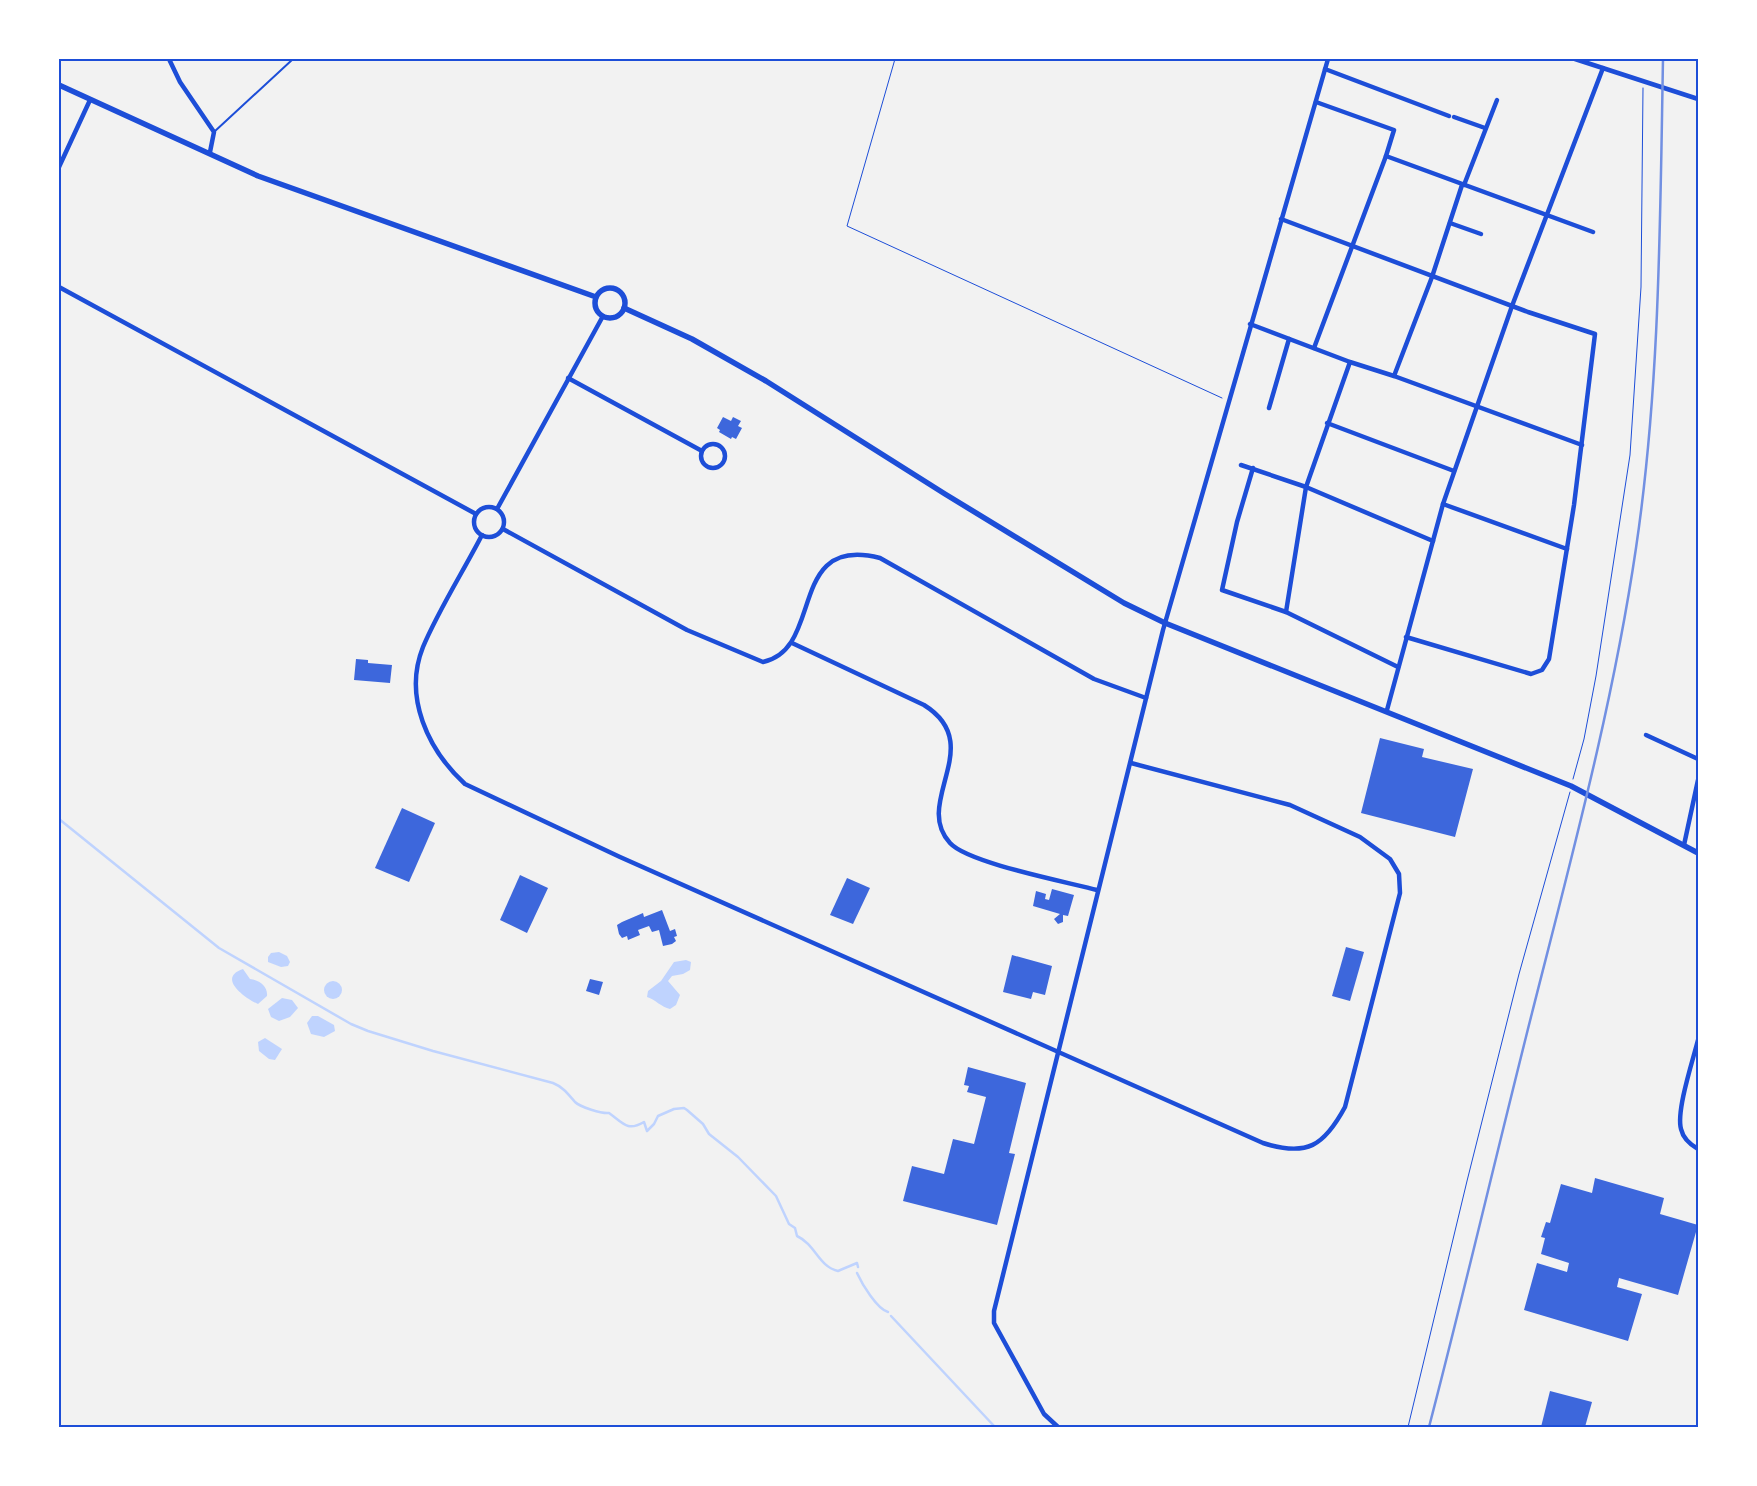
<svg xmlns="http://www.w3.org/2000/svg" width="1757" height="1486" font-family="'Nunito Sans',sans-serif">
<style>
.water{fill:#bfd3fe}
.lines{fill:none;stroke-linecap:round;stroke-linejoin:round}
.stream{stroke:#bfd3fe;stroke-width:2.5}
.building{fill:#3d67dc}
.path{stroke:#1d4ed8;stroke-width:1}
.service{stroke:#1d4ed8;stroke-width:2}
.minor{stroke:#1d4ed8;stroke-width:4.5}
.tertiary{stroke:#1d4ed8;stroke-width:5.5}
.rail{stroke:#7290e2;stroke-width:2.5}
.neatline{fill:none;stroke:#1d4ed8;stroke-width:2}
</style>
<rect width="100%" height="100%" fill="#f2f2f2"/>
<g class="water">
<polygon points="279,952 287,956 290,962 288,966 281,967 268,962 268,957 271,953"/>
<path d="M686,960L691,962L690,970L683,974L672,976L668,981L680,995L676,1005L670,1009C661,1007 656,1000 647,997L648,991L661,981L674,962Z"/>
<path d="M243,969L250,979C259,980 268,986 267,996L258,1004C246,999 216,978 243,969Z"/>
<circle cx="333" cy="990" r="9"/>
<polygon points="282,998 292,1000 298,1008 290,1017 279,1021 271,1017 268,1009"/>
<polygon points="312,1016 318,1016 334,1025 335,1031 324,1037 311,1034 307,1023"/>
<polygon points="265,1038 282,1049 275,1060 269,1059 259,1051 258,1042"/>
</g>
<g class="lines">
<g class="stream">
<path d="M59,819L219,948L351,1024L368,1031L433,1051L553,1083C563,1087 568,1094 575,1102C580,1107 602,1114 609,1113C623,1123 627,1132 644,1122L647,1131L654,1124L658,1116L674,1109L684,1108L687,1110L703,1124L709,1134L738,1157L776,1196L789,1224L795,1228L797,1236C816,1245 818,1266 838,1271L857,1263L858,1267"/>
<path d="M857,1273C862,1284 877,1309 888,1312"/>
<polyline points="891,1316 995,1427"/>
</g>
</g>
<g class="building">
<polygon points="723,417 731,421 733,417 741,421 738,426 742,428 736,439 732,437 731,439 719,432 720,430 717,428"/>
<polygon points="356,659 368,660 368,663 392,665 390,683 354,680"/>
<polygon points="1380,738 1424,749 1422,757 1473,769 1455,837 1361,813"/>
<polygon points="402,808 435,823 409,882 375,868"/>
<polygon points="520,875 548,888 527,933 500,920"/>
<polygon points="847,878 870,888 853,924 830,915"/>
<polygon points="1052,889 1074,895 1068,916 1063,915 1063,922 1058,924 1054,919 1060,914 1033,906 1036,891 1046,894 1045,899 1049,900"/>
<polygon points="662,910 670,931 675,929 677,936 674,937 676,941 672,944 663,946 659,930 652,932 649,926 638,930 640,935 628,940 627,936 622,938 619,934 617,925 622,922 643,913 644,917"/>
<polygon points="1346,947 1364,952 1350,1001 1332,996"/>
<polygon points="1012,955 1052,966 1045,995 1033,992 1031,999 1003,992"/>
<polygon points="590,979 603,982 599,995 586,991"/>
<polygon points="968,1067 1026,1083 1009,1153 1015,1154 997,1225 903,1201 912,1166 944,1174 953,1139 974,1144 986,1097 967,1092 969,1086 964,1085"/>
<polygon points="1595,1178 1664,1198 1660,1214 1698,1225 1678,1295 1619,1278 1617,1287 1642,1294 1628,1341 1524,1310 1537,1263 1567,1272 1569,1263 1541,1254 1545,1238 1541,1237 1546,1222 1550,1223 1561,1184 1592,1193"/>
<polygon points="1550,1391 1592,1402 1585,1427 1541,1427"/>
</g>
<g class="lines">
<g class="path">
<polyline points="895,59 847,226 1222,398"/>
<polyline points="1573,779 1584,739 1596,676 1630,455 1641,287 1643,88"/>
<polyline points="1408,1427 1467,1181 1519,974 1570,792"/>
</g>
<polyline class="service" points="214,132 293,59"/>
<g class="minor">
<polyline points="169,59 180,82 214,132 210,152"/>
<polyline points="1575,59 1698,99"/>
<polyline points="1325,69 1449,116"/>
<polyline points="1316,102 1394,130 1386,156 1593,232"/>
<polyline points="1454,117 1485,128"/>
<polyline points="59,167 90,100"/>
<polyline points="1464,185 1497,100"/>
<polyline points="1281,219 1528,312 1595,334 1574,505 1549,659 1542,670 1531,674 1406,637"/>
<polyline points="1450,223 1481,234"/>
<polyline points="59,287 476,514"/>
<polyline points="1250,324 1350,362 1394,376 1582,445"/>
<polyline points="1314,348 1386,156"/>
<polyline points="1394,376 1432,277 1462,185"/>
<polyline points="568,378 702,451"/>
<polyline points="1269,408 1289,339"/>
<polyline points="1327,423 1454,471"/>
<circle cx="713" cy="456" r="12"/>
<polyline points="1241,465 1306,487 1433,541"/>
<polyline points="1253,468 1237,522 1222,590 1286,612 1398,667"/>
<polyline points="1443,504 1567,549"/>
<circle cx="489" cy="522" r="15"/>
<polyline points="497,509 603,316"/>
<path d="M503,529L687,630L763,662C825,649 786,534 880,558L1094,679L1146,698"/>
<path d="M482,535C464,570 438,611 423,647C403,697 428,750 465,784L620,857L1263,1143C1307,1157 1324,1146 1345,1107L1400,893L1399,874L1390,859L1360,837L1290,805L1131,763"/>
<polyline points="1286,612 1306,487 1350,362"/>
<path d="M792,643L924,705C988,745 912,802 950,843C968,863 1067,882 1097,890"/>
<polyline points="1387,710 1443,504 1512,306 1603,68"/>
<polyline points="1646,735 1698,759"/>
<polyline points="1684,845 1698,780"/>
<path d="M1698,1040C1693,1060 1676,1111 1681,1129C1683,1138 1691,1145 1698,1149"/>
<polyline points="1058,1427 1044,1414 994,1323 994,1311 1163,630 1328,59"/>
</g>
<g class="tertiary">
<polyline points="59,85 258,176 596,297"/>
<circle cx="610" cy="303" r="15"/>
<polyline points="624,308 692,339 766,381 945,494 1124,603 1165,623 1571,786 1698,853"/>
</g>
<path class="rail" d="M1429,1427C1465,1289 1497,1151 1532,1013C1571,859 1613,705 1636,548C1660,386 1660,222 1663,59"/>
</g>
<rect width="1757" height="1486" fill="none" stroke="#ffffff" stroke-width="120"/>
<rect x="60" y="60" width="1637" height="1366" class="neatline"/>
</svg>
